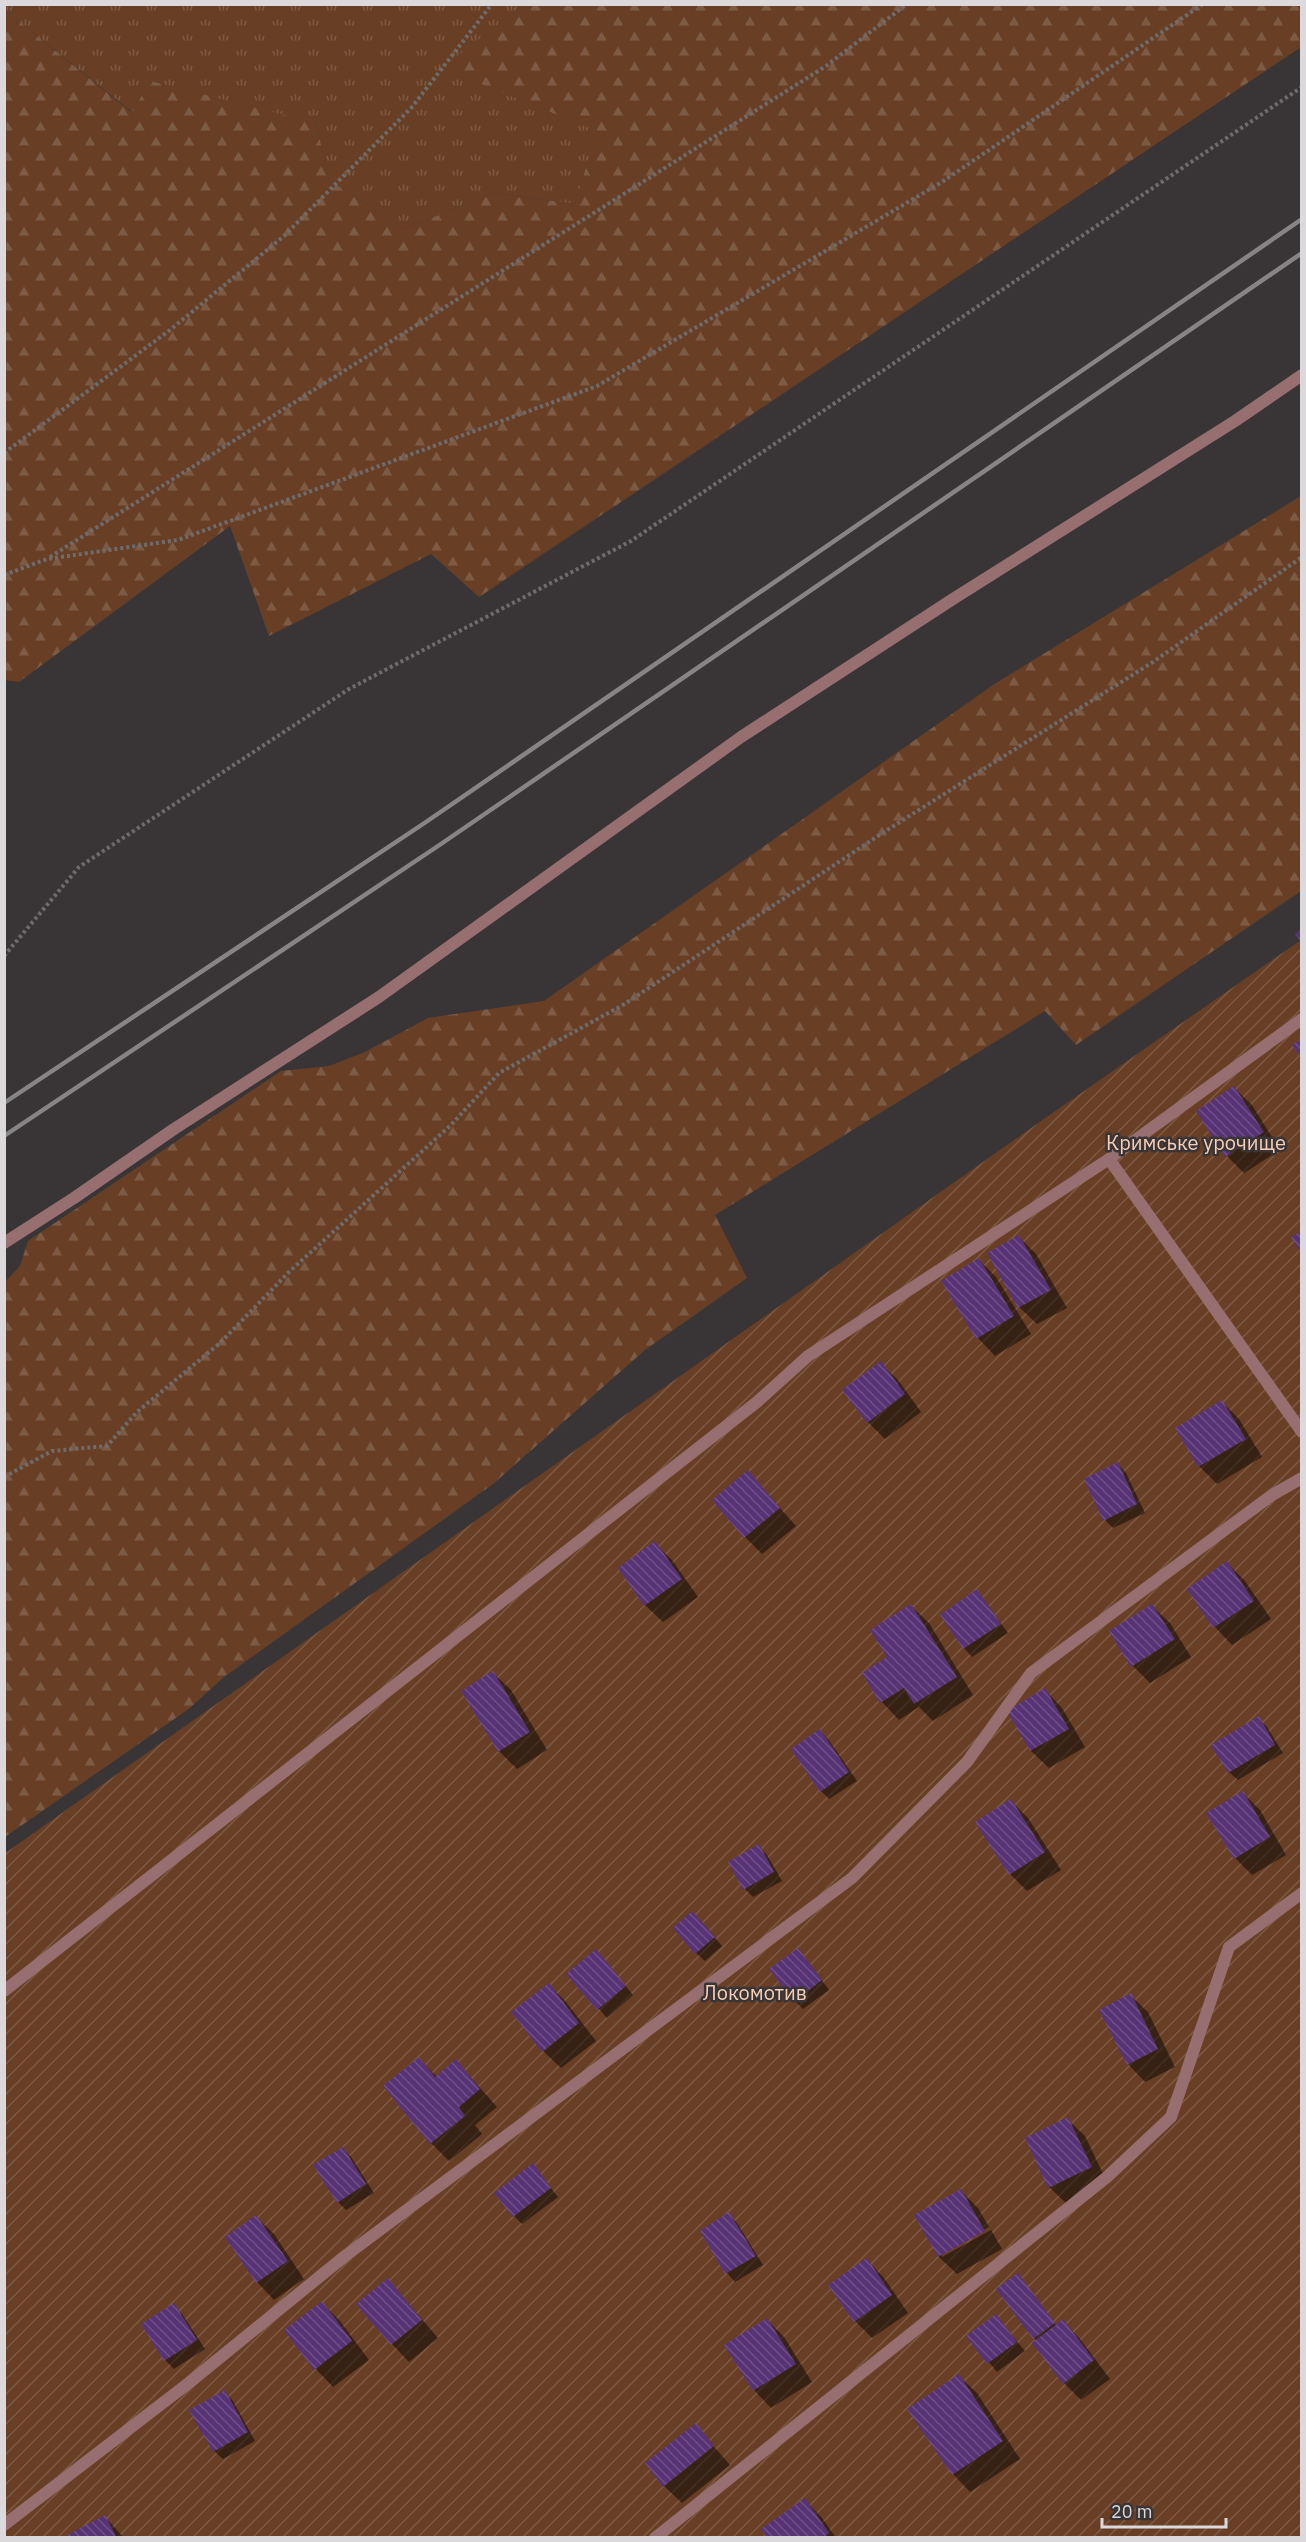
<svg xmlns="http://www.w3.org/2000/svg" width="1306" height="2542" font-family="'IBM Plex Sans',sans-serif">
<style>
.grass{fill:url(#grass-tufts)}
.forest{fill:url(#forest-firs)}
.garden{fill:url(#garden-furrows)}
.shadow{fill:#0007}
.building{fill:url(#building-back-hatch)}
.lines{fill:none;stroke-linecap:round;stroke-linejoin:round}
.path{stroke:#6f6c6e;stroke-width:4;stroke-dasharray:3 3;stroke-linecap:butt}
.service{stroke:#986f70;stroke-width:12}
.rail{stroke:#878486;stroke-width:4.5}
.labels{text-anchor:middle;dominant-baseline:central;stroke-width:5;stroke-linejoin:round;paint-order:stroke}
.park-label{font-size:20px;fill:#f8ceb5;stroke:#393537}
</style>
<defs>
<pattern id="grass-tufts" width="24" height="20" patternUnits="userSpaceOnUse" patternTransform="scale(1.5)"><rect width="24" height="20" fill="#683f25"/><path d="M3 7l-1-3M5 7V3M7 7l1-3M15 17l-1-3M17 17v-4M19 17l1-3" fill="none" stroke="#7d5a44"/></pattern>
<pattern id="forest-firs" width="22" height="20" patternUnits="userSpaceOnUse" patternTransform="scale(1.5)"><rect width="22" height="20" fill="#683f25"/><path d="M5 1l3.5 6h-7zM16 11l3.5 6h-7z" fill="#7d5a44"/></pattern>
<pattern id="garden-furrows" width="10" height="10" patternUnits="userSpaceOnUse" patternTransform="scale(1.5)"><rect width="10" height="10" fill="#683f25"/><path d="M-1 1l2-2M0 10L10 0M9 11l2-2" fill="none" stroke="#7d5a44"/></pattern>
<pattern id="building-back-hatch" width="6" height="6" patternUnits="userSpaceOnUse" patternTransform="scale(1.5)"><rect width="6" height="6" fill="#573275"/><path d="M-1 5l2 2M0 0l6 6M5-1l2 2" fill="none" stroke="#6f4f88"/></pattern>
</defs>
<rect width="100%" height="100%" fill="#393537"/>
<polygon class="grass" points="4,5 523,5 443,68 598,131 575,204 494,193 405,229 329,180 316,123 133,113 5,10"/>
<g class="forest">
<polygon points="523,5 1301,5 1301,47 479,597 431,554 269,636 230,526 19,682 5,680 5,10 132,113 150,81 316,123 329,180 405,229 494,193 575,204 597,131 442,68"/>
<polygon points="1301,496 1301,891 1076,1045 1045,1011 715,1215 747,1278 645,1350 493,1484 224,1677 190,1708 5,1837 4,1283 20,1266 28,1241 281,1071 329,1066 365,1052 428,1018 544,1001 996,683"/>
</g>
<polygon class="garden" points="1301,940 1301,2537 5,2537 4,1854 1051,1114"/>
<g class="shadow">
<polygon points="1234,1088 1252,1105 1280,1150 1244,1173 1227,1156"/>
<polygon points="1019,1237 1036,1254 1067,1308 1037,1324 1019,1307"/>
<polygon points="978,1259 996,1277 1031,1334 995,1356 978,1338 943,1282"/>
<polygon points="880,1363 898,1380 921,1412 885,1439 868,1422"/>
<polygon points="1222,1402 1239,1419 1262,1457 1217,1484 1199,1466 1177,1428"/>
<polygon points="1118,1464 1126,1473 1145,1513 1113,1528 1105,1520"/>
<polygon points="748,1472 796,1526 762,1554 745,1537"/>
<polygon points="654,1543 672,1560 698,1597 663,1622 645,1605"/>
<polygon points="1227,1563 1245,1581 1271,1619 1232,1645 1215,1627 1189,1589"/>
<polygon points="977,1591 1008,1633 972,1657 964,1648 942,1615"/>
<polygon points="911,1606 929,1623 973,1695 933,1721 919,1707 899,1720 882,1702 864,1674 889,1658"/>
<polygon points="1152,1606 1170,1623 1191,1657 1150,1683 1133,1666 1111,1632"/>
<polygon points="493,1673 511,1690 547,1750 517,1769 499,1751"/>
<polygon points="1045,1690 1062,1708 1085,1747 1049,1768 1031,1751 1009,1711"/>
<polygon points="1258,1718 1267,1727 1283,1753 1238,1780 1229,1772"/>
<polygon points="820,1731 828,1739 857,1781 829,1799 821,1791"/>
<polygon points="1243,1793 1260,1810 1286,1855 1252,1875 1235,1858"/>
<polygon points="1011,1801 1028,1818 1061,1870 1027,1891 1010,1874"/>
<polygon points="759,1846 767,1855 782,1881 753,1897 745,1889"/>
<polygon points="701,1921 722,1946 705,1961 696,1953"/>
<polygon points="806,1959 829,1990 803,2009 795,2001"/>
<polygon points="604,1960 633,1995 607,2018 568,1974"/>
<polygon points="549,1985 566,2002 596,2041 561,2068 543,2051"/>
<polygon points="1130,1995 1148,2012 1175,2067 1145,2082 1128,2064"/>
<polygon points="419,2059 437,2077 456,2061 497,2107 475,2125 482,2134 449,2161 431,2143 385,2086"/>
<polygon points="1067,2119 1085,2136 1108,2184 1067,2204 1049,2187"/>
<polygon points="343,2149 351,2157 374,2193 346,2210 338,2202"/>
<polygon points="532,2165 558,2197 522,2224 514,2216"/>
<polygon points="961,2191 978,2208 989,2227 942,2253 942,2257 991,2230 1002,2249 957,2274 939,2257 916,2216"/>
<polygon points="729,2214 737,2223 763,2265 735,2282 727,2273 702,2231"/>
<polygon points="256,2217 274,2234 304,2279 274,2300 257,2282 227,2237"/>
<polygon points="867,2260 884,2278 908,2313 872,2338 855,2321"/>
<polygon points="1018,2275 1057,2326 1063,2321 1080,2339 1110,2379 1081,2400 1064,2383 1034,2338"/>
<polygon points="388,2280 438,2338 409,2362 392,2344"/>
<polygon points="322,2303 339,2320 369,2360 333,2387 316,2369 286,2330"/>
<polygon points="173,2305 182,2314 205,2349 174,2369 165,2360"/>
<polygon points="996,2316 1025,2351 997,2372 968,2337"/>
<polygon points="767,2320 784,2337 812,2382 771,2408 754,2390"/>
<polygon points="959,2376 977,2393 1020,2459 970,2492 953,2474"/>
<polygon points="225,2392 233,2401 255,2441 223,2459 214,2451"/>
<polygon points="695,2425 730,2465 682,2503 664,2486"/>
<polygon points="805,2500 822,2518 836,2538 769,2538"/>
<polygon points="105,2517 124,2538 65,2538"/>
</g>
<g class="building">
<polygon points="1302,929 1302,943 1295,934"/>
<polygon points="1302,1039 1302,1059 1292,1045"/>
<polygon points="1234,1086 1264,1132 1225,1157 1196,1111"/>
<polygon points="1302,1231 1302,1254 1291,1237"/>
<polygon points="1019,1235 1051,1290 1018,1308 987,1253"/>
<polygon points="979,1258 1014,1316 976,1339 941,1281"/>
<polygon points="881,1361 905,1394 867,1423 842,1390"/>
<polygon points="1222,1400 1246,1439 1198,1467 1175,1428"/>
<polygon points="1118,1462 1137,1504 1103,1521 1084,1479"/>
<polygon points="748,1470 780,1508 744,1538 712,1500"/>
<polygon points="655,1541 682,1579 644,1606 618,1568"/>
<polygon points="1227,1561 1254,1601 1213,1628 1187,1589"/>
<polygon points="977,1589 1001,1624 963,1649 940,1615"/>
<polygon points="911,1604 957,1677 914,1704 904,1688 880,1703 862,1673 887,1657 870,1630"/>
<polygon points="1152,1604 1175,1639 1131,1667 1109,1631"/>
<polygon points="493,1671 530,1732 498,1752 461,1691"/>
<polygon points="1045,1688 1069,1729 1030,1751 1007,1711"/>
<polygon points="1259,1716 1275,1745 1228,1773 1211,1745"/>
<polygon points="820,1729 849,1772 820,1792 791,1749"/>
<polygon points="1243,1791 1270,1837 1234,1859 1206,1813"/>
<polygon points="1011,1799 1045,1852 1009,1875 975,1822"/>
<polygon points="759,1844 774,1872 743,1890 728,1862"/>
<polygon points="692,1911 715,1937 695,1954 673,1928"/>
<polygon points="798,1948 822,1980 794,2002 769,1969"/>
<polygon points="596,1949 626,1986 597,2010 566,1974"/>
<polygon points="549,1983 579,2023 542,2052 511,2012"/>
<polygon points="1131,1993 1158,2049 1127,2065 1099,2010"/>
<polygon points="419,2057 435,2077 456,2059 480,2089 459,2107 465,2116 430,2144 383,2086"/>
<polygon points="1068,2117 1092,2167 1048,2188 1025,2138"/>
<polygon points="343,2147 366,2184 337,2203 313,2165"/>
<polygon points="533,2163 551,2188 513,2217 494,2193"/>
<polygon points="961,2189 985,2231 938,2257 914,2215"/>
<polygon points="729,2212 756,2256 725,2274 700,2231"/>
<polygon points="256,2215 288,2261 256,2283 225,2237"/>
<polygon points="867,2258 892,2295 854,2322 828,2285"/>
<polygon points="1018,2273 1055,2323 1033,2339 996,2289"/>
<polygon points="388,2278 422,2320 391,2345 356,2304"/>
<polygon points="322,2301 352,2341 314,2370 284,2330"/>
<polygon points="174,2303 197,2340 164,2361 141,2324"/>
<polygon points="996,2314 1017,2342 987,2364 966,2336"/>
<polygon points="767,2318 796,2364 753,2391 724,2345"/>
<polygon points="1063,2319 1094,2360 1063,2384 1032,2343"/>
<polygon points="959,2374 1003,2441 952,2475 907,2409"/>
<polygon points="225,2390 248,2432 213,2452 189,2410"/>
<polygon points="696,2423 714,2446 663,2487 645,2463"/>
<polygon points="805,2498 829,2533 823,2538 767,2538 761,2529"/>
<polygon points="105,2515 117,2538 62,2538"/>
</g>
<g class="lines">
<g class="path">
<polyline points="4,453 170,330 284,236 412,107 492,4"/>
<polyline points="50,557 826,66 907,4"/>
<polyline points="4,575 47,559 178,540 597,386 942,182 1203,4"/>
<polyline points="4,956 79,867 349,689 631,541 1302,87"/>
<polyline points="4,1477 52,1451 107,1446 137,1412 220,1343 289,1272 451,1125 499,1073 623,1005 884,832 1153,662 1302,557"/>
</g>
<g class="service">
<polyline points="1109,1159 1302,1432"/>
<polyline points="4,1243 74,1198 174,1129 379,997 741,737 953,599 1235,421 1302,375"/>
<polyline points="4,1991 757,1402 808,1356 1109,1159 1302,1019"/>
<polyline points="4,2525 190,2382 345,2256 852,1878 967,1762 1031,1673 1272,1495 1302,1478"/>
<polyline points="655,2538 1107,2177 1171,2117 1229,1947 1302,1893"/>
</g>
<g class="rail">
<polyline points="4,1103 426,822 1302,219"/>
<polyline points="4,1136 441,844 1302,253"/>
</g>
</g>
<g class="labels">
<g class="park-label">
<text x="1196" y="1142">Кримське урочище</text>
<text x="755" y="1992">Локомотив</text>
</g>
</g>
<rect width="1306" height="2542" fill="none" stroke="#dbd9db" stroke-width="12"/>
<path d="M1102 2518v9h124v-9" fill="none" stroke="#dbd9db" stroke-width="3"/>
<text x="1111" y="2518" font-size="18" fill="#dbd9db" stroke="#393537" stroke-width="4.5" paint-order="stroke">20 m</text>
</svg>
